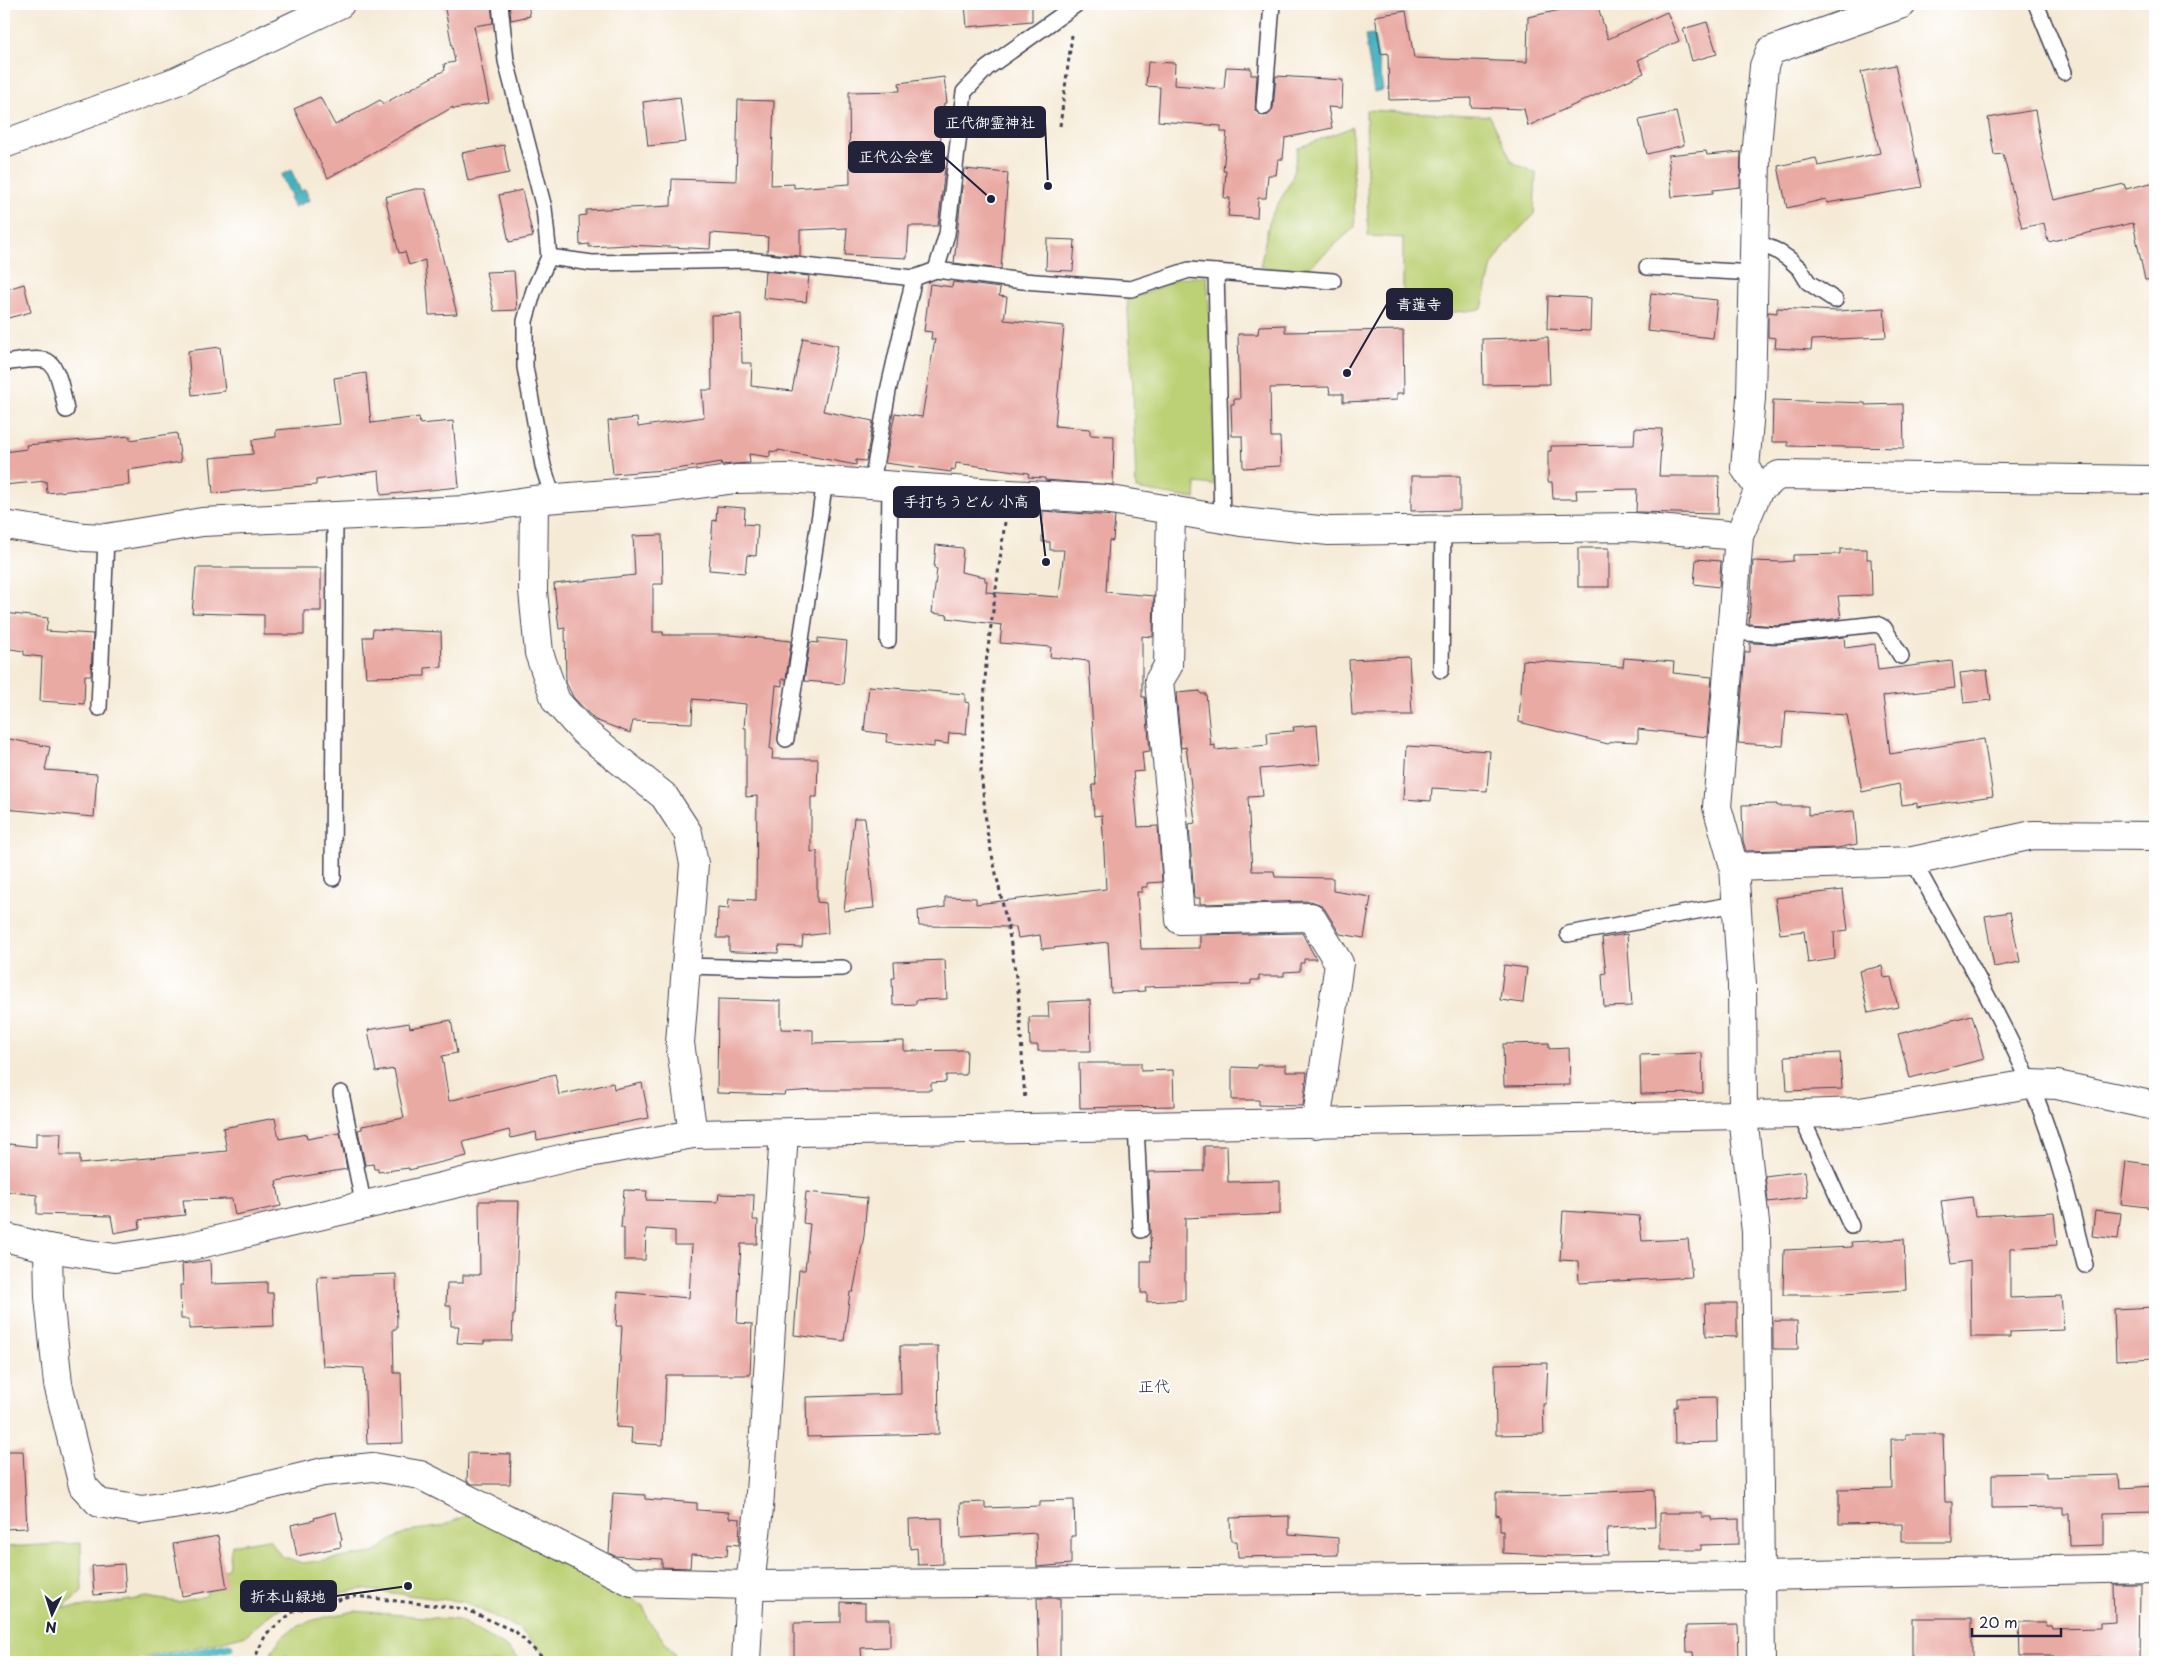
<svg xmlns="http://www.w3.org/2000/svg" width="2159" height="1666" font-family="'Playpen Sans','Klee One',sans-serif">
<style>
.green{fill:#bcd074;stroke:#6f7958}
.water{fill:#42b0bd;stroke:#32697c}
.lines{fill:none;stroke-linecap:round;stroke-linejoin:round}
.stream{stroke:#42b0bd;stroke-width:9}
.building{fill:#eaaaa4}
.service-casing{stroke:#424052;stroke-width:18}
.minor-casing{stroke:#424052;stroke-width:30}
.path{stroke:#424052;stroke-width:3;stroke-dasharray:4 4;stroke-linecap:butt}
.service{stroke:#fff;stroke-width:15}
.minor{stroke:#fff;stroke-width:28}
.labels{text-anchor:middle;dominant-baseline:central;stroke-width:4;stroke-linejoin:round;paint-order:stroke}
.quarter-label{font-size:16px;fill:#22223b;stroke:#fff}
.leader{fill:none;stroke:#22223b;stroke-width:2}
.callout-dot{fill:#22223b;stroke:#fff;stroke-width:2}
.callout{fill:#22223b;stroke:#22223b;stroke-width:2}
.callout-label{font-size:15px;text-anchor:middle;font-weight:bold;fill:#fff}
</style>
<rect width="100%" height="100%" fill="#fff"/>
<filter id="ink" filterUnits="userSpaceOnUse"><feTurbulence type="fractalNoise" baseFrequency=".02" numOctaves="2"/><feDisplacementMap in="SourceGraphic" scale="10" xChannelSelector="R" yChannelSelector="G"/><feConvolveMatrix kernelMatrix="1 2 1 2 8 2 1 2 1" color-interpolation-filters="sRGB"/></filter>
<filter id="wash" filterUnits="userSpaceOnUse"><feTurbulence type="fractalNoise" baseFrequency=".0096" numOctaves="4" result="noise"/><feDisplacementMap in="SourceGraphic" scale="20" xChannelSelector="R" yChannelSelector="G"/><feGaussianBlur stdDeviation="1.12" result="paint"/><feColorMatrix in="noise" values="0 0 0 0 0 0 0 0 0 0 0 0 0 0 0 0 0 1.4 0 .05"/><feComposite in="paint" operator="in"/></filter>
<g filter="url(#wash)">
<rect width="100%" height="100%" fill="#f5ead5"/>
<g class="green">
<polygon points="1366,110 1490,116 1512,162 1536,173 1534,214 1507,243 1492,265 1482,309 1403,318 1403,238 1368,236"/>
<polygon points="1352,127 1355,227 1310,267 1299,270 1260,267 1270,218 1292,179 1298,148"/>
<polygon points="1207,276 1213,357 1214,485 1196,483 1195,499 1136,489 1133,389 1127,297 1141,295 1179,278"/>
<polygon points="471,1514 579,1569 643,1606 649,1621 680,1662 554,1662 518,1628 464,1602 361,1589 316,1598 274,1611 246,1635 212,1644 123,1662 4,1662 4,1633 7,1632 4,1633 4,1547 81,1543 82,1591 62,1608 96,1606 147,1597 178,1602 206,1596 210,1583 217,1572 228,1569 232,1545 269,1539 281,1556 303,1563 374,1553 395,1538 414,1530 439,1527"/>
<path d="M355,1611L459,1620L505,1646L522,1662H268C280,1621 319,1619 355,1611Z"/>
</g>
<g class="water">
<polygon points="1374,34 1383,90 1374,92 1365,35"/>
<polygon points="291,170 300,189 298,192 305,189 310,200 294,207 289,197 294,194 290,194 281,175"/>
</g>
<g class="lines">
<g class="stream">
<polyline points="286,1659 291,1662"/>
<polyline points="152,1662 229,1647"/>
</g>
</g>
<g id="blocks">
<g class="building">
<polygon points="444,4 491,4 493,23 474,26 489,103 453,109 453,107 328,178 294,109 320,97 335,125 380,100 383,104 445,70 444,64 455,62"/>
<polygon points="509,4 528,4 530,16 511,20"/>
<polygon points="965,4 1032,4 1032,21 967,27"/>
<polygon points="1558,4 1597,4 1608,39 1667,12 1679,41 1638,60 1644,73 1528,126 1524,109 1471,107 1471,98 1389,100 1388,53 1381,54 1375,16 1406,11 1414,58 1527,62 1528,17 1560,10"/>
<polygon points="1707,22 1717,54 1692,61 1683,29"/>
<polygon points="1148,62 1175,63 1174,85 1224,89 1226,67 1251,68 1251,75 1257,75 1255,111 1263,116 1268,115 1273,108 1276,76 1343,80 1342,108 1328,107 1332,128 1285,138 1283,159 1278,159 1276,175 1268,175 1266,198 1258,198 1257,218 1228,216 1230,198 1224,198 1226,171 1223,171 1227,132 1221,132 1221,126 1158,121 1160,87 1146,86"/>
<polygon points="1895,65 1922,187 1827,203 1826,199 1787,208 1778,166 1816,158 1818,166 1880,153 1861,72"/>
<polygon points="944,77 947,103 944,103 938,167 945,168 938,226 909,226 907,258 845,255 847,228 800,230 800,256 767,253 768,237 711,233 710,249 628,245 589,247 589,244 580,245 579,216 586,215 586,210 671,206 672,179 736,181 738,100 774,101 771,185 794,184 794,188 850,184 849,92 900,91 899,83"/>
<polygon points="680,97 686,142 648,146 643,102"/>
<polygon points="2035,110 2043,157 2054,200 2124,184 2126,189 2155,182 2155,279 2145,280 2133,223 2048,242 2044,223 2022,228 2003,154 1994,155 1988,118"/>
<polygon points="1676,112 1684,145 1647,154 1639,120"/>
<polygon points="504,145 509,173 468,181 462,153"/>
<polygon points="1706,151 1707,155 1741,152 1740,187 1713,190 1713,193 1672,197 1668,155"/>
<polygon points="964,169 1008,173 1001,269 954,263"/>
<polygon points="415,189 425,189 457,314 429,315 425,260 409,265 405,252 399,253 385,197"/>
<polygon points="522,190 533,237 509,242 499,195"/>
<polygon points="1047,239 1075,240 1073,271 1046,270"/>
<polygon points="514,271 517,310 494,311 486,272"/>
<polygon points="765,271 809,276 806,302 763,298"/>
<polygon points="953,282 1000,288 999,296 1007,297 1004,320 1064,326 1055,426 1090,429 1090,435 1114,436 1113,485 1045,480 1045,478 1028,477 1029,473 956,463 955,470 951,469 951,472 885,463 895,413 922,417 935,339 931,339 932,332 924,331 930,284 952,287"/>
<polygon points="24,284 31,312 4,319 4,290"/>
<polygon points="1651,293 1717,300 1713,338 1647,331"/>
<polygon points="1548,296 1591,298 1590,331 1547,329"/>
<polygon points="1777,308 1837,311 1884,308 1886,337 1812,340 1811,350 1775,348 1776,338 1768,337 1768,312 1777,313"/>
<polygon points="741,314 742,363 752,363 751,386 792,391 803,338 838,346 823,411 873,421 866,461 856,460 856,465 778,450 778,452 770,451 770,457 749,454 750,463 721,465 722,462 676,469 613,474 608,421 637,418 638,427 704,417 702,390 712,390 711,315"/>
<polygon points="1285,325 1285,332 1403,330 1404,393 1397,393 1397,400 1343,402 1343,394 1330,394 1329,387 1270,388 1271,437 1280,437 1281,466 1243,468 1242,436 1232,436 1231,404 1234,404 1234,399 1240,399 1238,334 1258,334 1259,326"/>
<polygon points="1548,337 1550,384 1483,385 1482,339"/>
<polygon points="220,347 225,391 192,395 188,351"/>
<polygon points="366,373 371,423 419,417 420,424 453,421 459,487 381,495 379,471 316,480 316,485 213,493 210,458 253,454 252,440 276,437 276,430 340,424 334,378"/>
<polygon points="1773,400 1865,403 1865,405 1903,404 1904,448 1788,446 1788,442 1772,442"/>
<polygon points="1635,428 1662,429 1659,476 1719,476 1718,514 1636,512 1637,489 1576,490 1577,499 1553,499 1552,482 1548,482 1548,451 1551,451 1551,446 1634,445"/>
<polygon points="177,433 181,462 128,470 129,485 47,493 46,481 4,485 4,452 27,449 26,445 130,436 130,440"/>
<polygon points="1411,476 1460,476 1460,510 1411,511"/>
<polygon points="717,506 745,508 744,524 758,525 756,556 747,555 745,573 709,570 713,520 716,521"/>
<polygon points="1043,511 1115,516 1113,541 1109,540 1106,592 1154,596 1153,637 1142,636 1142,697 1145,697 1150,751 1142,752 1144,771 1133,772 1138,827 1158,826 1162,882 1147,883 1147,887 1142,887 1142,892 1137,892 1141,949 1200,948 1200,935 1302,933 1316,959 1304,959 1304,963 1300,963 1300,971 1284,972 1284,976 1259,976 1259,980 1251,980 1251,984 1144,987 1145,991 1111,993 1108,942 1042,949 1040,935 1018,938 1016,927 919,926 918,911 945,907 945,897 976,898 976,904 1106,889 1102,815 1094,816 1092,785 1096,785 1089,661 1050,657 1051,647 1000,643 1002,625 947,618 948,615 932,613 937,569 934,568 936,545 963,548 961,572 985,577 985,581 987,581 986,592 1059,597 1064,550 1050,550 1050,542 1042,542"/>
<polygon points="662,535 663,584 653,584 653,632 663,632 663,635 731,635 791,641 786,679 782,679 782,686 776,685 770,749 773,749 772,759 818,759 817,797 811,797 811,852 817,851 817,902 826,903 828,933 803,936 802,947 779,946 778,953 735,952 729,951 729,938 717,938 718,908 728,909 729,899 756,900 757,796 746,797 746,728 744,728 746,704 693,699 692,723 633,721 630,733 595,720 573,697 566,682 565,628 559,629 554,584 635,575 633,536"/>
<rect x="1578" y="548" width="31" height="39"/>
<polygon points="1840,549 1867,549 1867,559 1871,559 1872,595 1838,596 1841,618 1777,626 1749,624 1753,561 1781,562 1793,561 1793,555 1840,554"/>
<polygon points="1696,559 1721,561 1719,587 1694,584"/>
<polygon points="196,568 321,568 321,611 304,611 304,635 264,635 264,615 192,613"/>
<polygon points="4,613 48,618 46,631 93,634 91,675 85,675 84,704 40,701 42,657 24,655 24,651 4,648"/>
<polygon points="373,629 441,632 442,667 425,668 425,676 366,677 363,637 372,637"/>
<polygon points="1844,637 1845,648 1875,644 1878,670 1952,661 1955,688 1883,696 1890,754 1984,739 1993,796 1917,807 1917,803 1902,805 1899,784 1862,792 1847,715 1786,711 1783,746 1738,743 1745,652 1750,652 1750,643 1778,644"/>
<polygon points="818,638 847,641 843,684 804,681 810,642 818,643"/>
<polygon points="1409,657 1412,715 1352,715 1349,660"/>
<polygon points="1624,658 1674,662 1673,673 1712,677 1707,737 1638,729 1638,742 1614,741 1608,744 1519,722 1523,660 1623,667"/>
<polygon points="1987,670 1991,700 1964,703 1960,673"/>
<polygon points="869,686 965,694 965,702 969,703 966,734 949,733 948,744 934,742 934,747 886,742 887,734 864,731"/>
<polygon points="1200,691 1201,694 1206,694 1211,746 1215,745 1215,750 1268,745 1267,733 1294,731 1293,727 1317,725 1320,764 1260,769 1263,796 1248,797 1252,871 1274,871 1275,877 1333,878 1333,891 1371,897 1364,938 1340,934 1324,908 1319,904 1311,901 1200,904 1200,898 1194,898 1189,824 1195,823 1189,768 1186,747 1181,748 1176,693"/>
<polygon points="4,738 50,747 45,770 97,774 94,817 4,809"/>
<polygon points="1407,746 1490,751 1487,791 1432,788 1431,801 1404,799"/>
<polygon points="1777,804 1777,806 1808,806 1808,815 1854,811 1857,844 1837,848 1746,851 1743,841 1742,805"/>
<polygon points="854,818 865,818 874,908 844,911"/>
<polygon points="1843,890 1848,930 1834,932 1835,959 1808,963 1804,931 1780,934 1775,898"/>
<polygon points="2010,912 2020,962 1994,967 1985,916"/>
<polygon points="1627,934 1632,1006 1604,1007 1602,974 1606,973 1602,938"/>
<polygon points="945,960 947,999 916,1000 916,1004 893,1005 892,978 895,978 894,962"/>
<polygon points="1504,965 1527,968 1523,1003 1500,1000"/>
<polygon points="1882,966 1884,978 1891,977 1898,1007 1868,1013 1859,971"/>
<polygon points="718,999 781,1001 781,1029 813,1030 813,1043 904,1041 904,1051 967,1050 966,1075 946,1075 946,1082 931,1083 931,1090 816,1090 785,1092 784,1095 717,1093"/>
<polygon points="1090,1000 1091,1051 1038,1051 1038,1045 1030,1045 1029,1017 1049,1017 1048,1002"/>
<polygon points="1972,1015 1984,1059 1910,1078 1898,1034"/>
<polygon points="451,1020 457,1053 442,1056 449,1101 555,1074 559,1095 613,1083 614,1089 642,1083 649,1118 537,1140 536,1132 511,1138 509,1130 463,1142 467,1156 409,1170 409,1168 378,1172 378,1169 374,1169 373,1164 365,1165 358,1130 362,1129 362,1126 404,1118 394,1069 376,1072 368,1030 409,1023 410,1028"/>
<polygon points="1549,1043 1549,1049 1569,1048 1570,1085 1504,1086 1503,1044"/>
<polygon points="1702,1053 1703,1093 1641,1094 1640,1055"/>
<polygon points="1840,1053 1842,1089 1787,1091 1785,1056"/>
<polygon points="1079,1063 1141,1063 1141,1071 1173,1070 1174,1106 1080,1108"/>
<polygon points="1257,1065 1286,1065 1286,1072 1307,1072 1303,1106 1259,1105 1259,1100 1232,1100 1232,1067 1257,1068"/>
<polygon points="275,1118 279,1139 306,1134 307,1139 340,1133 347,1169 276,1181 281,1206 235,1215 232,1199 183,1200 185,1215 139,1220 140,1228 114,1233 111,1216 37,1214 37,1195 4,1191 4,1147 9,1148 9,1144 36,1147 36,1133 61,1133 60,1155 80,1155 80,1164 227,1151 223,1128"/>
<polygon points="1204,1146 1227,1146 1228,1182 1280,1181 1280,1214 1185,1218 1185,1300 1147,1302 1147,1293 1141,1293 1141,1261 1151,1261 1148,1172 1204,1171"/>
<polygon points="2126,1161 2155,1165 2155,1208 2121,1204"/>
<polygon points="1805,1171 1808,1197 1768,1202 1765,1176"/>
<polygon points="624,1190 647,1191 646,1200 718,1202 719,1194 754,1195 753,1220 758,1220 757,1244 741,1244 737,1323 752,1324 750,1375 666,1375 663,1445 631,1443 632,1428 616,1427 622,1326 616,1326 618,1292 689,1298 692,1245 675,1245 675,1231 646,1229 645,1260 624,1260 624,1228 621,1228"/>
<polygon points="806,1192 867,1198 864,1236 853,1292 850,1292 844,1341 794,1335 799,1270 805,1270 810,1224 803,1223"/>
<polygon points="1972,1197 1975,1216 2054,1212 2057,1245 2010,1248 2010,1298 2061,1296 2064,1330 2010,1332 2010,1337 1971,1337 1970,1261 1951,1264 1941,1201"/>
<polygon points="479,1201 519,1201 515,1315 513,1315 512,1341 484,1341 484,1344 457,1343 459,1326 451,1326 451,1306 446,1306 447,1283 463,1283 463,1275 480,1275"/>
<polygon points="2095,1210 2121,1213 2118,1239 2092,1236"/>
<polygon points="1563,1211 1639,1216 1642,1241 1688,1239 1692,1277 1579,1283 1578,1261 1560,1260"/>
<polygon points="1904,1239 1906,1290 1828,1295 1783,1295 1784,1250 1852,1247 1851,1242"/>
<polygon points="210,1260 211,1284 267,1282 267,1293 273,1293 274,1326 189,1329 189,1319 181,1319 180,1285 183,1285 182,1264"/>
<polygon points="396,1274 397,1329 393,1329 394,1373 401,1373 403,1443 367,1444 364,1368 323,1366 317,1277"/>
<polygon points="1705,1303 1737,1303 1737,1337 1706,1336"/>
<polygon points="2155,1307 2155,1358 2116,1360 2114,1309"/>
<polygon points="1773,1321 1797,1321 1798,1349 1773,1349"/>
<polygon points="900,1346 938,1346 939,1434 807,1437 806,1397 901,1394"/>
<polygon points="1548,1363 1546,1404 1543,1404 1544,1434 1496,1435 1495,1364"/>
<polygon points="1716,1397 1717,1442 1675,1443 1674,1407 1677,1407 1677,1398"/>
<polygon points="1906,1434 1943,1434 1945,1502 1952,1502 1952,1542 1902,1542 1902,1523 1839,1524 1839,1489 1892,1488 1891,1439 1906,1439"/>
<polygon points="4,1451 23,1451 27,1528 4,1529"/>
<polygon points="468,1453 511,1454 510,1484 472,1484 467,1481"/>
<polygon points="2046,1473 2046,1477 2119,1475 2120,1488 2155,1486 2155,1512 2104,1513 2104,1545 2070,1546 2069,1514 2063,1514 2063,1507 1992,1508 1992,1474"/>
<polygon points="1654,1490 1655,1526 1607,1528 1608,1555 1559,1556 1503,1553 1503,1531 1500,1531 1500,1516 1496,1515 1496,1493 1553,1494"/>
<polygon points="613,1493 645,1495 645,1499 697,1503 697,1510 729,1512 729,1518 740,1519 739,1545 728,1544 727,1556 691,1554 690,1568 662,1567 662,1559 615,1556 609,1553"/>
<polygon points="1074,1500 1075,1536 1071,1536 1071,1564 1037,1567 1036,1533 961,1538 960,1503 985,1502 985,1508 1040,1506 1040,1501"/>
<polygon points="336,1512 342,1540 340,1541 341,1547 297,1556 291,1525 315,1520 314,1518"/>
<polygon points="1660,1513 1702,1513 1702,1517 1711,1517 1711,1520 1739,1519 1739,1544 1701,1545 1701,1550 1660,1550"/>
<polygon points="1289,1516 1289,1534 1338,1538 1338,1555 1238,1557 1237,1541 1231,1541 1230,1518"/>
<polygon points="942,1518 943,1564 918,1565 917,1548 910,1549 909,1519"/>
<polygon points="218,1536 227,1588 182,1596 173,1544"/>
<polygon points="124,1564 126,1592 94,1595 92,1566"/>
<polygon points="2113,1584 2140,1584 2139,1662 2101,1662 2101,1657 2055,1659 2055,1656 2020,1656 2019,1622 2046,1622 2046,1626 2052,1626 2053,1629 2100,1628 2100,1623 2114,1622"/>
<polygon points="1037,1598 1060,1598 1060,1662 1039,1662"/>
<polygon points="841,1602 865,1603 865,1619 890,1619 890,1647 861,1648 862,1662 794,1662 794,1623 841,1622"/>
<rect x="1912" y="1618" width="60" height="43"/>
<polygon points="1738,1625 1739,1661 1694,1662 1693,1652 1687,1652 1686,1626"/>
</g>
</g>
</g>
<g filter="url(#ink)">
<use href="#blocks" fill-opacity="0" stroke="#424052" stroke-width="1"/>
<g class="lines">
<defs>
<g id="service">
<polyline points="500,4 506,61 544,208 549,257 534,290 525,321 525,367 543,466 553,498"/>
<polyline points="2036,4 2064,72"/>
<polyline points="1264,107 1272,4"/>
<polyline points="1755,241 1777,251 1789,259 1800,269 1808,282 1835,300"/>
<polyline points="549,257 592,263 748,260 914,278 936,270 1023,281 1131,289 1189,270 1333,281"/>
<polyline points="1647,267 1755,273"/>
<polyline points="936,270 947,234 964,92 987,68 1077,4"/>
<polyline points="1216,272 1222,519"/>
<path d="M4,363C16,362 31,358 43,360C59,361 63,397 66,410"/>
<polyline points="872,483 888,391 914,278"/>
<polyline points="1732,632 1777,635 1877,624 1884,628 1901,656"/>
<polyline points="888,641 890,485"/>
<polyline points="1441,670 1443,528"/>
<polyline points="99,708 106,538"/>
<polyline points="786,739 825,481"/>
<path d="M1913,861C1953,934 1996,1007 2030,1083C2055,1142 2070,1203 2085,1265"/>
<polyline points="333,878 335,517"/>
<polyline points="1568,934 1736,904"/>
<polyline points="686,966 795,969 843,968"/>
<polyline points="341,1093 364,1207"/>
<polyline points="1800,1114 1851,1226"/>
<polyline points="1136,1125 1141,1230"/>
</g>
<g id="minor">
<polyline points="4,144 177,81 340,4"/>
<polyline points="1759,489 1745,468 1751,398 1756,158 1764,66 1770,51 1902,4"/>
<polyline points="534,500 533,591 539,653 556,701 583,731 664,796 688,833 694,864 680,1043 693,1134"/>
<polyline points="1171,509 1168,666 1159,681 1173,820 1180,920 1311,917 1339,963 1316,1124"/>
<polyline points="4,525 84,537 106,538 202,522 466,510 534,500 655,490 736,479 787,478 1009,494 1105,499 1241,522 1329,531 1633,527 1739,536"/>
<polyline points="1734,867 1913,861 2033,835 2155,836"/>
<polyline points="4,1237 48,1248 115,1258 183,1248 573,1156 693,1134 1800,1114 1860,1112 2030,1084 2057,1085 2155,1106"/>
<polyline points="48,1248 49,1297 58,1384 83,1486 99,1503 142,1510 217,1498 323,1472 373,1467 420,1475 632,1582 750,1585 1759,1576 2155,1568"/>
<polyline points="746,1662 750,1585 759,1508 784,1133"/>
<polyline points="1761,1662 1756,1232 1743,1116 1742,985 1734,867 1717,807 1739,536 1759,489 1779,475 2155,480"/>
</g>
</defs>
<use href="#service" class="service-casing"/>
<use href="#minor" class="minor-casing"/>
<g class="path">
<polyline points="1060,126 1072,35"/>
<polyline points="1005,522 986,663 981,771 987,832 1010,938 1018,990 1025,1101"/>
<polyline points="253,1662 266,1634 294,1611 355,1596 465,1609 516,1632 547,1662"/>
</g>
<use href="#service" class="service"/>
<use href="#minor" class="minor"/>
</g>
</g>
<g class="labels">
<g class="quarter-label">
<text x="1154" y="1385">正代</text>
</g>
</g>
<path class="leader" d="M1048 186L1045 122M991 199L944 157M1347 373L1387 304M1046 562L1039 502M408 1586L336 1596"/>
<g class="callout-dot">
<circle cx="1048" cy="186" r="5"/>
<circle cx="991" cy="199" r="5"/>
<circle cx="1347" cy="373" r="5"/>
<circle cx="1046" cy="562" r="5"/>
<circle cx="408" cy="1586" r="5"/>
</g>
<g class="callout">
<rect x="935" y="107" width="110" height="30" rx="5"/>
<rect x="849" y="142" width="95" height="30" rx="5"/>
<rect x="1387" y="289" width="65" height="30" rx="5"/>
<rect x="894" y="487" width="145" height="30" rx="5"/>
<rect x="241" y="1581" width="95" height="30" rx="5"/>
</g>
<g class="callout-label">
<text x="990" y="128">正代御霊神社</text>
<text x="896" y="162">正代公会堂</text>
<text x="1419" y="310">青蓮寺</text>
<text x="966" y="507">手打ちうどん 小高</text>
<text x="288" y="1602">折本山緑地</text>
</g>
<rect width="2159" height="1666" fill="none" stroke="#fff" stroke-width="20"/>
<g transform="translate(52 1614) rotate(184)" stroke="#ffffff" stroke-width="4" paint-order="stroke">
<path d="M0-4L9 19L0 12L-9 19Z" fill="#22223b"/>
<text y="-8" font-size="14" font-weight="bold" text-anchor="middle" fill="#22223b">N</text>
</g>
<path d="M1972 1628v8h89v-8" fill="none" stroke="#22223b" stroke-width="2.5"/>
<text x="1979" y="1628" font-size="15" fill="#22223b" stroke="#ffffff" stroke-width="4" paint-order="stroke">20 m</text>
</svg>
